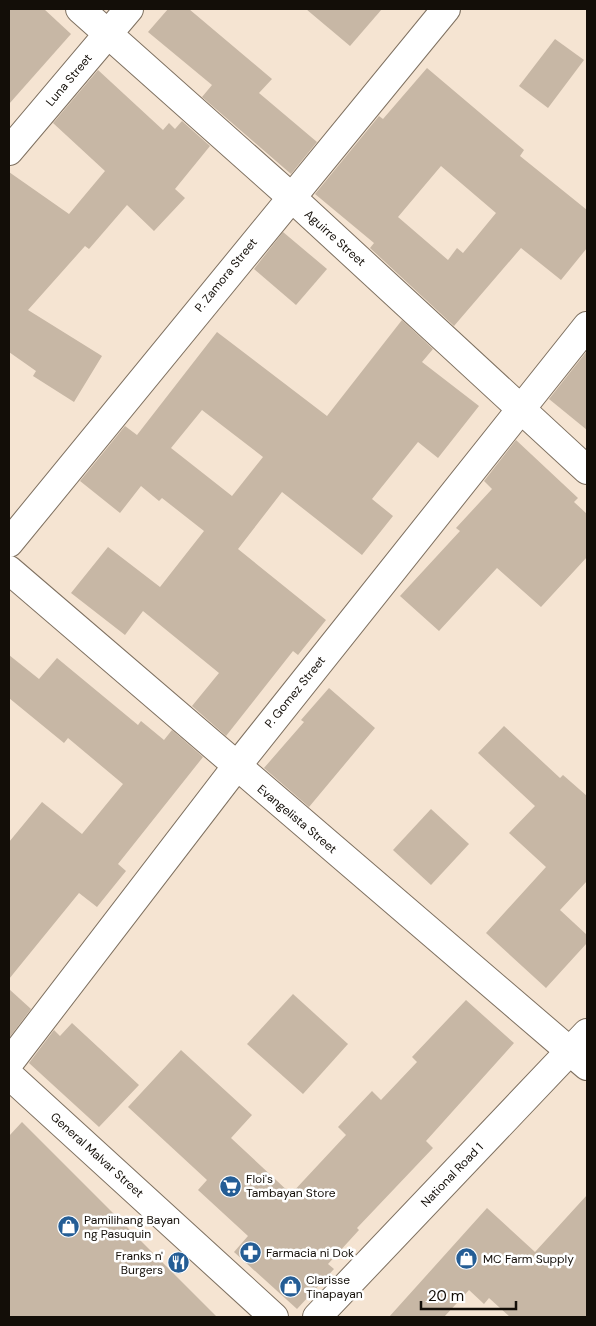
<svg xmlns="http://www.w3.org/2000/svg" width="596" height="1326" font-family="'DM Sans',sans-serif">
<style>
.building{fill:#c7b7a5;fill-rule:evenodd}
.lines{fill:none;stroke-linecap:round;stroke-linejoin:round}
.street-casing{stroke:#7e7060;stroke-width:30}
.primary-casing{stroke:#7e7060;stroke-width:30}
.street{stroke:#fff;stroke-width:28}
.primary{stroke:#fff;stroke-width:28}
.labels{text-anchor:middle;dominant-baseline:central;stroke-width:5;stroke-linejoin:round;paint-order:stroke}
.street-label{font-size:12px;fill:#130e08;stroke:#fff}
.poi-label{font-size:12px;fill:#130e08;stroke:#fff;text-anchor:start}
</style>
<rect width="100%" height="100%" fill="#f5e4d2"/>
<g class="building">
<polygon points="9,9 44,9 71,34 9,104"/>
<polygon points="168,9 189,9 272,79 259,93 317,142 291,174 202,97 212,85 148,32"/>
<polygon points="306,9 382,9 350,46"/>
<polygon points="555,39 584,60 548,108 519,86"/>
<path d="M427,68L524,150L520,156L587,210V248L561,280L521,248L454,326L370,248L374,243L315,194L379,116L383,119ZM441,166L496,213L463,253L457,248L448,260L398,217Z"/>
<polygon points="98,70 163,130 169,123 175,129 182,121 210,146 175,189 185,198 154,231 127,205 89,249 85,246 28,310 102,356 74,402 33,376 36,371 9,352 9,172 69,214 105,171 53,123"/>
<polygon points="283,232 327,269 296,305 254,269"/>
<path d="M402,320L433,349L422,362L479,406L438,458L418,442L372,499L393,516L362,555L282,492L238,549L326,620L298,655L293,651L226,736L192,706L219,673L143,611L125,635L71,593L108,547L160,587L204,531L162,498L159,501L141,486L120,513L80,481L125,426L137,435L217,332L327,416ZM202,410L263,457L232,496L171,448Z"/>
<polygon points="587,351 587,430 549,399"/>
<polygon points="516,440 578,498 574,502 587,514 587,557 541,607 497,568 439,631 400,596 460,531 456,528 492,489 484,481"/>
<polygon points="9,655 39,679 57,658 138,725 141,721 164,740 172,730 203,757 118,864 126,871 97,907 79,893 9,979 9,842 42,802 82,834 123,784 68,738 64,743 9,698"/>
<polygon points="329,688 375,728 309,807 264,768 304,722 301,720"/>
<polygon points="504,726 560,778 563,775 587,796 587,881 560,910 587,935 587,943 546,988 486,933 546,867 509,833 535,806 478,753"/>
<polygon points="431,809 469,844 431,885 393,850"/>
<polygon points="9,989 31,1009 9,1038"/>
<polygon points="293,994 348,1044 303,1094 247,1044"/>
<polygon points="466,1000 514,1043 426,1141 433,1148 357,1228 359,1230 328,1264 334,1269 297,1309 234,1252 248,1236 198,1190 207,1180 128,1107 181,1050 252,1115 231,1138 291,1194 346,1135 338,1127 372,1091 381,1100 417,1062 412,1057"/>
<polygon points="72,1023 139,1085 99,1127 29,1063 54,1030 60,1036"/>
<polygon points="22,1122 217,1317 9,1317 9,1136"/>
<polygon points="587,1195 587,1317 510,1317 489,1298 484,1304 469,1290 444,1317 389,1317 487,1208 535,1252"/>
</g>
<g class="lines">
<defs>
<g id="street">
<polyline points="80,9 290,196 587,470"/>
<polyline points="9,151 129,9"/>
<polyline points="9,543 446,9"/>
<polyline points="9,570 587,1066"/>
<polyline points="9,1063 236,767 587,326"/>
<polyline points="9,1075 274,1317"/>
</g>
<polyline id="primary" points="317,1317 587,1033"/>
</defs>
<use href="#street" class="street-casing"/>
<use href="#primary" class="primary-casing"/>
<use href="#street" class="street"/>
<use href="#primary" class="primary"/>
</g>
<defs>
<symbol id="supermarket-disc" viewBox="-11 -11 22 22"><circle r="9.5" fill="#245d95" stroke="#fff"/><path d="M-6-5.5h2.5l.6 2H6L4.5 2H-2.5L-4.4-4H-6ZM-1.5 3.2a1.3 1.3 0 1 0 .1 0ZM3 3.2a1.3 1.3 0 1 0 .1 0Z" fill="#fff"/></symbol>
<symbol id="shop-disc" viewBox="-11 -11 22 22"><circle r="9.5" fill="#245d95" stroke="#fff"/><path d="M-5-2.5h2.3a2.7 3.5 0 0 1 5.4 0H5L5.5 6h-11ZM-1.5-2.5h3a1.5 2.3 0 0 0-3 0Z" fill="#fff"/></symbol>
<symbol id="pharmacy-disc" viewBox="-11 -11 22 22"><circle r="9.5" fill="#245d95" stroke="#fff"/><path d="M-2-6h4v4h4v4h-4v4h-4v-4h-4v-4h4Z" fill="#fff"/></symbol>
<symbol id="restaurant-disc" viewBox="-11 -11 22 22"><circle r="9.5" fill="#245d95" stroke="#fff"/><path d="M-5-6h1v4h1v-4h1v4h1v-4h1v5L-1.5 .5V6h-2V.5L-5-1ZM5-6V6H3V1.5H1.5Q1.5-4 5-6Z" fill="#fff"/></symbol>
</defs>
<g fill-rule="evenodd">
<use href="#supermarket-disc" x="218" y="1174" width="25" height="25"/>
<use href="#shop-disc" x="56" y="1214" width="25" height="25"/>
<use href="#pharmacy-disc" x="238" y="1240" width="25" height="25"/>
<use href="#shop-disc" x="454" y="1246" width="25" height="25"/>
<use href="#restaurant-disc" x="166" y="1250" width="25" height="25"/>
<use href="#shop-disc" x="278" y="1274" width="25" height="25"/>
</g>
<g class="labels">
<g class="street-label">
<text transform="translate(69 80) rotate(-50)">Luna Street</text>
<text transform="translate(335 238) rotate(42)">Aguirre Street</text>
<text transform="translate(226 275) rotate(-51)">P. Zamora Street</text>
<text transform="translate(295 692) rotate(-51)">P. Gomez Street</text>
<text transform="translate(297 819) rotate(40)">Evangelista Street</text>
<text transform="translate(97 1155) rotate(42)">General Malvar Street</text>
<text transform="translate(452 1175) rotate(-46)">National Road 1</text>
</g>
<g class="poi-label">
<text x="246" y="1179">Floi's<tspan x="246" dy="14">Tambayan Store</tspan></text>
<text x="84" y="1220">Pamilihang Bayan<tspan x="84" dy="14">ng Pasuquin</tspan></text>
<text x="266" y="1253">Farmacia ni Dok</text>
<text x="163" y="1256" text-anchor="end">Franks n'<tspan x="163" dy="14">Burgers</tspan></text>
<text x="483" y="1259">MC Farm Supply</text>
<text x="306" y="1280">Clarisse<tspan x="306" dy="14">Tinapayan</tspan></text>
</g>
</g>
<rect width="596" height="1326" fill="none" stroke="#130e08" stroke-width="20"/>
<path d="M421 1301v8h95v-8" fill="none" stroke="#130e08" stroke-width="2.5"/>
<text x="428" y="1301" font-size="15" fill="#130e08" stroke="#ffffff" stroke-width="4" paint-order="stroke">20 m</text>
</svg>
